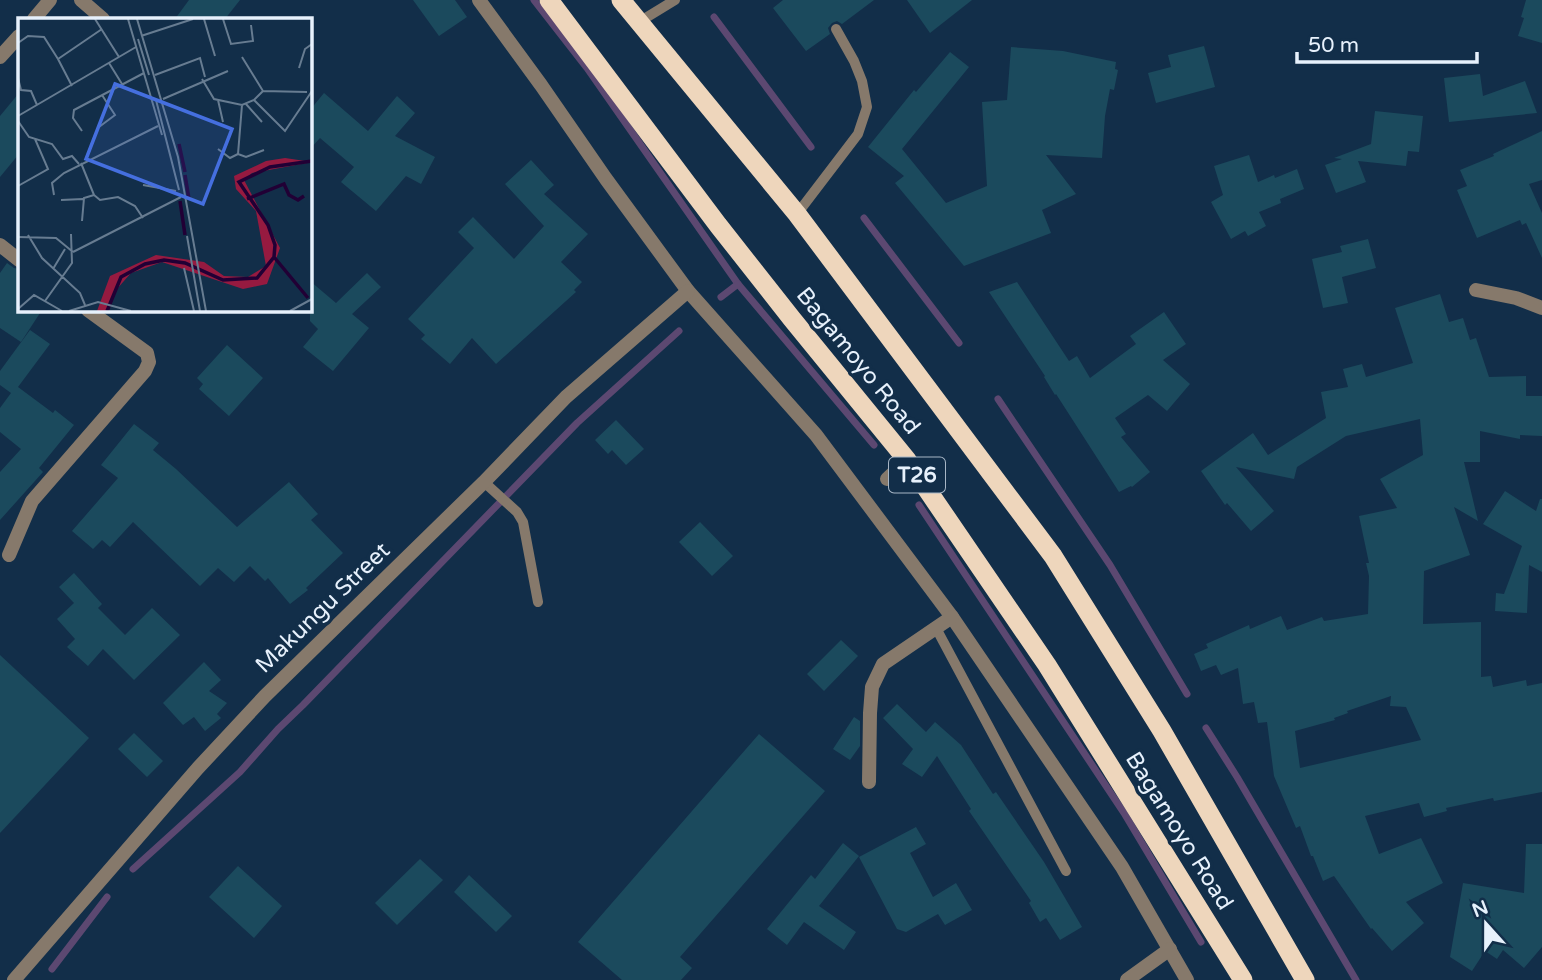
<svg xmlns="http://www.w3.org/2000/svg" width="1542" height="980" font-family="'Varela Round',sans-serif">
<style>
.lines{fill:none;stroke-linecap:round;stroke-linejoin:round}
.stream{stroke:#5c4871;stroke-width:7}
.building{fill:#1b4a5d;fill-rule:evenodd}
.service{stroke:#86796b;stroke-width:10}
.minor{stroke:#86796b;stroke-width:14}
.trunk{stroke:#eed6bc;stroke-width:19}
.labels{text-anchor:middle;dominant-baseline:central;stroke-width:7;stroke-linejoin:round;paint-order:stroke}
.shield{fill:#122e49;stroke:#a7b6c6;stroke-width:2}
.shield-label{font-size:21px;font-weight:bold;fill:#e7f1fc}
.street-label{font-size:23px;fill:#e7f1fc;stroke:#122e49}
.inset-river{fill:none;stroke:#210035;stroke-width:3.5}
.inset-road{fill:none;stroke:#677c91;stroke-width:2}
.view{fill:#456fdf;fill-opacity:0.15;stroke:#456fdf;stroke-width:3.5}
.inset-edge{fill:none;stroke:#e7f1fc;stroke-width:3.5}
</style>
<rect width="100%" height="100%" fill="#122e49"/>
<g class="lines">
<g class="stream">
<polyline points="534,0 587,68 738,284 874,445"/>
<polyline points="714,17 811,147"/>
<polyline points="864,218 959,343"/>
<polyline points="721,297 738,284"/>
<polyline points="998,399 1110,565 1187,694"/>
<polyline points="919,505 1124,813 1201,942"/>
<polyline points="1206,728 1237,777 1356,980"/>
<polyline points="133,869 240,772 278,729 303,705 577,423 679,331"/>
<polyline points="52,969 107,897"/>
</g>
</g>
<g class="building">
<polygon points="189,0 240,0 225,19 175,19"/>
<polygon points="413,0 455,0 467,17 439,36"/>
<polygon points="783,0 874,0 842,24 837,21 832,23 828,28 830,34 806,51 773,8"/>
<polygon points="907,0 972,0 930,33"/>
<polygon points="1526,0 1542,0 1542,43 1518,36 1524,18 1521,17"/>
<polygon points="1204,46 1215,87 1156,103 1148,73 1171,67 1168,55"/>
<polygon points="1011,47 1063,51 1116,62 1115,69 1118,70 1114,90 1110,89 1105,116 1102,158 1046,155 1076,194 1042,210 1051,233 964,266 895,183 904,176 868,147 914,90 916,92 950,52 969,67 902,149 946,203 987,186 982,102 1007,100"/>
<polygon points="1480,74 1483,96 1525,81 1537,113 1449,122 1444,78"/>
<polygon points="19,93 19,154 0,177 0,116"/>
<polygon points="324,93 368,131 397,96 415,113 395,136 435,157 421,184 406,176 376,211 341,182 354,167 320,138 310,149 310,110"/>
<polygon points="1375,111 1423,116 1419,152 1408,151 1406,166 1358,161 1366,182 1336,193 1325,165 1342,159 1334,158 1371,144"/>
<polygon points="1542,131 1542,180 1529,184 1542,213 1542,258 1526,223 1522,225 1520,220 1477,238 1457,190 1467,186 1460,170 1494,156 1493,154"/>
<polygon points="1249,155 1258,182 1274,175 1275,178 1297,169 1304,189 1280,199 1281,203 1259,212 1266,226 1248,236 1245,231 1231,239 1211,202 1223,195 1214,166"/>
<polygon points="531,160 554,185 544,194 588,234 561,262 582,282 574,290 576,292 496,364 472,338 450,364 421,339 425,335 408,319 474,248 458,232 473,217 514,259 544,226 505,184"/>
<polygon points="1368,239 1376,268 1342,277 1348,303 1323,308 1312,259 1342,252 1340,246"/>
<polygon points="7,263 14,268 19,269 19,310 42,310 21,342 0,328 0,273"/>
<polygon points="367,273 381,287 352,314 369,328 333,371 303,347 318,329 310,321 310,281 336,303"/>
<polygon points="1017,282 1069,361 1077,356 1090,378 1136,344 1130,336 1164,312 1186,344 1163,360 1190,384 1167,411 1148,395 1115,418 1126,434 1121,437 1150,472 1132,487 1131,486 1119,492 1056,394 1055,395 1044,377 1045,376 989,292"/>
<path d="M1440,294L1449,322L1463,318L1470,340L1476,338L1489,377L1526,376V396H1542V436L1520,435V439L1480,431V462H1464L1478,521L1454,507L1470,555L1424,571L1423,624L1481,622V677L1491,676L1493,687L1526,680L1527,686L1542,683V792L1494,801L1493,798L1446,808L1447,811L1424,817L1419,803L1365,816L1379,854L1421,838L1443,883L1406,902L1424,923L1392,951L1372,928L1371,929L1334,876L1323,881L1313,856H1311L1300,826L1296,828L1274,776L1267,722L1258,723L1254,702L1243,704L1238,668L1221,675L1216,665L1201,671L1194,654L1208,648L1206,644L1249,625L1250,629L1281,616L1287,630L1322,617L1324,621L1368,614L1369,576L1366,563H1369L1359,516L1397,508L1380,479L1423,455L1420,419L1346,436L1297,467L1294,479L1236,467L1274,511L1251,531L1227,503L1225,505L1201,471L1253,433L1268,455L1326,418L1321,392L1348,387L1343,369L1362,364L1366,377L1413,363L1395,308ZM1391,696L1390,706L1406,707L1421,740L1300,768L1295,731L1335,720L1334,718L1348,713L1347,711Z"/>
<polygon points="30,330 50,344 18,387 53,413 55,410 74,425 39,468 43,472 0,520 0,472 21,449 0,432 0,408 11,393 0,385 0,371"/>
<polygon points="227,345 263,378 229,416 199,389 203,384 197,378"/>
<polygon points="616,420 644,449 626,465 612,450 608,454 595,440"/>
<polygon points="134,424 159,443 153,450 176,469 237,527 289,482 318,514 311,520 343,553 306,588 308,590 290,604 268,578 265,581 250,566 234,582 218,568 200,586 133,522 110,547 102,540 93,549 72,531 118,478 101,465"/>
<polygon points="1505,491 1536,511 1540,499 1542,499 1542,572 1529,565 1527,613 1495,611 1496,593 1504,594 1522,546 1483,524"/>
<polygon points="700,522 733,556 712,576 679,542"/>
<polygon points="74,573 102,604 98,608 125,635 152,608 180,635 134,680 103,649 88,666 67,647 75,639 57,619 74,603 59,587"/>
<polygon points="841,640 858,656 824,691 807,674"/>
<polygon points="0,655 89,738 0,833"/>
<polygon points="204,662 221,680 209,691 227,703 217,714 221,718 205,731 194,717 183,725 163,703"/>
<polygon points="897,704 926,732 935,722 961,745 993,794 996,792 1044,862 1082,927 1060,940 1046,918 1040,922 1029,903 1031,901 969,811 971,809 937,756 922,777 902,764 913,749 883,718"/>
<polygon points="854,717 860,721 860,746 850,760 833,749"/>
<polygon points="134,733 163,761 147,777 118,749"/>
<polygon points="759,734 825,791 680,957 692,968 681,980 622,980 578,942"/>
<polygon points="916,827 926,844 910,853 933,897 956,883 972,910 945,925 938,914 906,932 897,929 859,857"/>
<polygon points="843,843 859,856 819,906 856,932 844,950 804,922 787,945 767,929 811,875 815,879"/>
<polygon points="1526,844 1542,844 1542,947 1524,968 1503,950 1497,959 1485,951 1472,971 1450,957 1463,883 1524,893"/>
<polygon points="420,859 443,880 397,925 375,903"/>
<polygon points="238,866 282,906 254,938 209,897"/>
<polygon points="469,875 512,916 496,932 454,892"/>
</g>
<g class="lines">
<g class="service">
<polyline points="639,22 675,0"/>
<polyline points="797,214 858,134 867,107 862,81 854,61 836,29"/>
<polyline points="484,482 517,512 523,522 538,602"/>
<polyline points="936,628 1066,871"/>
</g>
<g class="minor">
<polyline points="81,0 103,19"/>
<polyline points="479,0 541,85 606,179 688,291 816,435 952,617 1122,867 1187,980"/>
<polyline points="34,19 50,0"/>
<polyline points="0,57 19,36"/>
<polyline points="0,245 19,260"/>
<polyline points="1476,290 1516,298 1542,308"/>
<polyline points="887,479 907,460"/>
<polyline points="9,555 32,501 145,371 149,362 147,353 88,310"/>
<polyline points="869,782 870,713 872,687 883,664 952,617"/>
<polyline points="14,980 198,768 265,696 484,482 566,397 688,291"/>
<polyline points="1127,980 1170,949"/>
</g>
<g class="trunk">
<polyline points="549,0 718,225 792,319 907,460 1047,665 1243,980"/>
<polyline points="621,0 797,214 1053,556 1162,731 1305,980"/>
</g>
</g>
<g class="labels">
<rect class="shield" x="889" y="457.5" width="56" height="35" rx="5"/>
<g class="shield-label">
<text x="917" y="475">T26</text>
</g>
<g class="street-label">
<text transform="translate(858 361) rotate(51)">Bagamoyo Road</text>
<text transform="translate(323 608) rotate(-44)">Makungu Street</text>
<text transform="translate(1179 831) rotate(58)">Bagamoyo Road</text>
</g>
</g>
<g transform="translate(18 18)">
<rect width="294" height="294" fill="#122e49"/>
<path d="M267,140L294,144L234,155L226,162L262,230L249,266L225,271L144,244L113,255L98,272L90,293H79L92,258L138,237L186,244L206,258L230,259L248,248L238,193L218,171L216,158L248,143Z" fill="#961a40"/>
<path class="inset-river" d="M161,126L167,154M167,157L171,181M229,181L266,166L271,177L280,182L286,178M162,183L167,217M256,239L290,280M89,293L103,259L127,246L146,242L167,245L205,262L239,260L256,239L257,227L250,207L221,164L252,149L294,143"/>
<path class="inset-road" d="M77,1L101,39M110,1L144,117M119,1L160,139L188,293M186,1L197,38M205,1L213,26L235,23L233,7M123,18L175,1M120,21L131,57M0,25L10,18L26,19L40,41M91,45L104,66M281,50L287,31L294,26M137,57L182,40L187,59M0,60L3,72L13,73L19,87M184,61L196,81L224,87L236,82L245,73L224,39M54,68L40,41L84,11M245,73L289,74M145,81L210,53M138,82L161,172M200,82L205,104M236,82L267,113L294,73M228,86L244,104M0,98L118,29M0,103L11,119L34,126L45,141L54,138L61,146M81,109L97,97L84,77M64,113L55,100L56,92L126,55M200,131L212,140L220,136L224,87M220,136L228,139L246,132M63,145L76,177M125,167L158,173M0,168L30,151L17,121M36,177L34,165L46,155L140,108M76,177L82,182L100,179L117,188L125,200M43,182L65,181M64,203L66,180L76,177M10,217L24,240L62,275L67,287M169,218L182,293M0,219L38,220L55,234M55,234L163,179M166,250L176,293M35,251L47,231M27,283L54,245L53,216M0,291L16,277L44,293M51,293L80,284L113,293M272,293L294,281"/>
<path class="view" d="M97,66L214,111L185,186L68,141Z"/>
<rect width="294" height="294" class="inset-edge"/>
</g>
<g transform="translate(1486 924) rotate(339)" stroke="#122e49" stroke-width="5" paint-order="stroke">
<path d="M0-5L12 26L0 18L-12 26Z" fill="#e7f1fc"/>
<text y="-10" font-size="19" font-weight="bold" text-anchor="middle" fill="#e7f1fc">N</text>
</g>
<path d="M1297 52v10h180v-10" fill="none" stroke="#e7f1fc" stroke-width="3.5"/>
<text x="1308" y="52" font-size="21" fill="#e7f1fc" stroke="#122e49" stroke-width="5" paint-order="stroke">50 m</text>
</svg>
